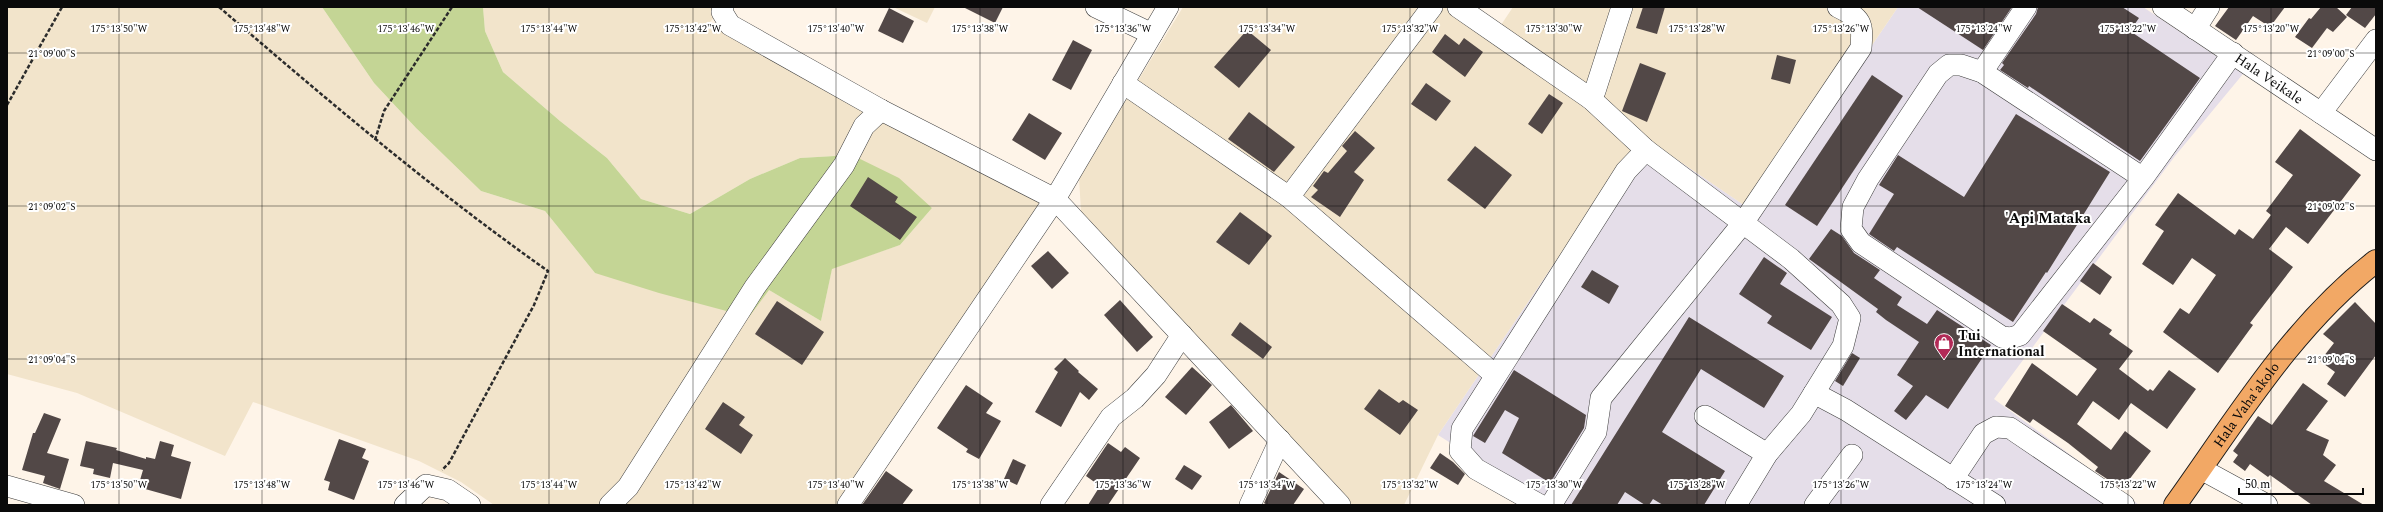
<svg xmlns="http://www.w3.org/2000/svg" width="2383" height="512" font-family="Spectral,serif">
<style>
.industrial{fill:#e5dee9}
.farmland{fill:#f2e4cb}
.forest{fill:#c4d595}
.building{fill:#524847}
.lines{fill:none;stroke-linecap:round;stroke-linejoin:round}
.minor-casing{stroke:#3d3d3d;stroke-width:22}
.major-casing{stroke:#1b1b1b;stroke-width:24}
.path{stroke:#2c2c2c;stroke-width:2.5;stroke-dasharray:4 2;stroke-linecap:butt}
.minor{stroke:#fff;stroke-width:21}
.major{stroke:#f2a865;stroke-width:22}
.ticks{fill:none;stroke:#0a0a0a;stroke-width:1;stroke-opacity:0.45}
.labels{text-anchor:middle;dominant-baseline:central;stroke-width:4;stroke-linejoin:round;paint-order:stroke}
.street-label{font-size:14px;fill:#0a0a0a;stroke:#fff}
.poi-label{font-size:14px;font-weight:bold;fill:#0a0a0a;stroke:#fff;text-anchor:start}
.neighbourhood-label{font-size:15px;font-weight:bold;fill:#0a0a0a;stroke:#fff}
.ticks-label{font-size:10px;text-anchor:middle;fill:#0a0a0a;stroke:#fff;stroke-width:4;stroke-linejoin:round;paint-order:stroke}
</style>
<rect width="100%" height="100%" fill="#fef4e8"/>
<polygon class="industrial" points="1898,7 2143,7 2243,74 2175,156 1994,399 2139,505 1548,505 1438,435 1641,135 1757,214"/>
<g class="farmland">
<polygon points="7,7 322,7 374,83 416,128 481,191 545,211 595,273 769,290 821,321 832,268 900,245 932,208 852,155 800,158 750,179 690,214 641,199 607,158 560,121 503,72 485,31 483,7 724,7 709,23 1046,194 836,505 494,505 461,482 419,461 253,402 225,456 77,393 7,374"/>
<polygon points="893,7 935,7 927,23"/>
<polygon points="1183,7 1474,7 1499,28 1513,7 1898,7 1757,214 1641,135 1438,435 1404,505 1352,505 1081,212 1079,177"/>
</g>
<polygon class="forest" points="322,7 483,7 485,31 503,72 560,121 607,158 641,199 690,214 750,179 800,158 852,155 899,178 932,208 900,245 832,269 821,321 769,290 749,317 659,293 595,273 545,211 481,191 416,128 374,83"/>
<g class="building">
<polygon points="963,7 1003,7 995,23"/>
<polygon points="1643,7 1665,7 1657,34 1636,28"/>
<polygon points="1917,7 2012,7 1983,50"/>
<polygon points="2038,7 2122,7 2139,18 2130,31 2200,78 2140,161 2029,86 2028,88 2000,70 2004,65 2002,63 2036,14"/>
<polygon points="2229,7 2285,7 2270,27 2253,16 2236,40 2215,26"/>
<polygon points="2321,7 2336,7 2347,17 2333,32 2327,28 2312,48 2295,37 2309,18 2311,19"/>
<polygon points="2352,7 2376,7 2376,14 2365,28 2346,15"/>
<polygon points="889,8 914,21 903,43 878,31"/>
<polygon points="1247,30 1271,50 1239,88 1214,67"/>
<polygon points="1445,34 1459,45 1464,38 1483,52 1465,77 1432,52"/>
<polygon points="1073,40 1092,50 1071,90 1052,80"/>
<polygon points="1777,55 1796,60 1790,84 1771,79"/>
<polygon points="1640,63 1666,73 1647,122 1622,111"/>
<polygon points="1872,75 1903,96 1817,226 1785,205"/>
<polygon points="1426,83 1451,101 1436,121 1411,104"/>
<polygon points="1549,94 1563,103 1542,134 1528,124"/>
<polygon points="1249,112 1295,147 1274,172 1228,139"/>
<polygon points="1029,113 1062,133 1045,160 1012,140"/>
<polygon points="2016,114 2110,172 2047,273 2046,272 2013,322 1897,247 1894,251 1869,234 1894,194 1879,185 1898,155 1964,197"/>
<polygon points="2300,129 2361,175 2308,244 2286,227 2269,249 2293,267 2250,323 2253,325 2218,373 2163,332 2180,308 2189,314 2216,275 2192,258 2173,285 2142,264 2164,231 2155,225 2178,193 2235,235 2239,229 2253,239 2271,215 2266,211 2293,175 2275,162"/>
<polygon points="1355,131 1375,148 1354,172 1364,180 1340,217 1311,197 1318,190 1313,186 1324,171 1328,173 1347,151 1342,146"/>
<polygon points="1475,146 1512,175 1485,209 1447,180"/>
<polygon points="868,177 898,197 895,202 917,217 900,240 850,206"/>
<polygon points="1240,212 1272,236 1249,265 1216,242"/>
<polygon points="1831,229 1842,236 1854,253 1880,270 1874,278 1902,297 1897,305 1927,324 1937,310 1991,345 1948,409 1926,395 1906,420 1894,411 1913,386 1897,375 1919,342 1886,320 1876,312 1878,309 1809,259"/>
<polygon points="1048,251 1069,273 1052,289 1031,266"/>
<polygon points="1764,257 1787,273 1780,284 1832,317 1811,350 1767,323 1772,316 1739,294"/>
<polygon points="2093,263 2112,277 2100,295 2080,281"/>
<polygon points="1592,270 1619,286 1609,304 1581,287"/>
<polygon points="1120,300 1153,337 1137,352 1104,315"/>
<polygon points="777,301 824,332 802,365 755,334"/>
<polygon points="2355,302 2376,324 2376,355 2345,397 2327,384 2335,372 2320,361 2334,343 2323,334"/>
<polygon points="2062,304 2090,323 2094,318 2112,330 2109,334 2133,351 2119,369 2148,391 2150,389 2153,391 2169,370 2196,389 2167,429 2131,403 2119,420 2093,401 2077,424 2111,450 2125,431 2151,451 2122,489 2095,471 2098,467 2068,443 2033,419 2030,423 2005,406 2032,363 2077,396 2097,369 2043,331"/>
<polygon points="1689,317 1784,376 1764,408 1701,369 1662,432 1725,471 1704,505 1663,505 1653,499 1649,505 1645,505 1625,492 1617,505 1571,505"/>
<polygon points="1240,322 1272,347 1263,359 1231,335"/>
<polygon points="1852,353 1860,358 1843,386 1835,381"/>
<polygon points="1065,358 1079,371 1078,372 1098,389 1089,400 1080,392 1061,427 1035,412 1058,372 1054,369"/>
<polygon points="1192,367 1212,385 1186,415 1165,397"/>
<polygon points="1514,370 1586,415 1584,428 1550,483 1502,453 1519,418 1505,410 1485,443 1473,436"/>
<polygon points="2303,383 2328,401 2306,430 2329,440 2323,455 2336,465 2324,481 2364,505 2312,505 2270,475 2268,477 2250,464 2245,471 2233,462 2238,455 2233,451 2258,416 2272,425"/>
<polygon points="966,385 993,403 986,413 1001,421 979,459 966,452 968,449 937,428"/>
<polygon points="1379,389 1399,403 1403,400 1418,410 1400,435 1364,409"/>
<polygon points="723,402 745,417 739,425 753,435 741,454 705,429"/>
<polygon points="1231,405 1253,431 1229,449 1209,422"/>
<polygon points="44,413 61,419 47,453 69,459 60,489 43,483 45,476 22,470 33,433 35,433"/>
<polygon points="339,439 366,449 362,458 369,461 354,500 328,490 330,482 324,480"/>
<polygon points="86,441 117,448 116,450 146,459 146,457 155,459 160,441 174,445 171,456 191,462 181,499 138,487 143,470 113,463 110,478 93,474 94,469 80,466"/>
<polygon points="1108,443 1121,452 1125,447 1140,458 1108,505 1088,505 1100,486 1086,476"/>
<polygon points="1440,453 1453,462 1465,474 1458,485 1430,468"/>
<polygon points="1013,459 1026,465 1017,485 1004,479"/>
<polygon points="1184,465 1202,476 1192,490 1175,479"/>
<polygon points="886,471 913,490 902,505 862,505"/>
<polygon points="1279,472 1304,489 1293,505 1267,505 1264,503"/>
</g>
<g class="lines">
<defs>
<g id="minor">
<polyline points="723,7 722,12 730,25 881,110 1055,199 1340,505"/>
<polyline points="1096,7 1152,34"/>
<polyline points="1458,7 1591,99 1595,91 1622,7"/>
<path id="s1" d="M2163,7L2376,150"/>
<polyline points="2195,29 2209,7"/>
<polyline points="1982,72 2026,7"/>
<polyline points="1123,83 1289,197 1495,375"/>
<polyline points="1591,99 1646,150"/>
<polyline points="2321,113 2376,40"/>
<polyline points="2143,178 1982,72 1961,65 1949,65 1938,74 1868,179 1853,207 1851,229 1861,243 2002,337 2011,338 2020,335 2143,178 2233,53"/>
<polyline points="1289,197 1432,7"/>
<polyline points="1705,416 1767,454"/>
<polyline points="2201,469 2267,505"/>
<polyline points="1953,479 1983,434 1996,427 2010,428 2124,505"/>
<polyline points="7,486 74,505"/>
<polyline points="405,505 426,485 448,490 470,505"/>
<polyline points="610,505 628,487 755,287 844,165 864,126 881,110"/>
<polyline points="848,505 1055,199 1168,7"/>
<polyline points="1051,505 1111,417 1135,398 1156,375 1182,335"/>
<polyline points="1250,505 1280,440"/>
<polyline points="1540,505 1476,469 1460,451 1462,429 1626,171 1646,150 1791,259 1841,304 1850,318 1843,346 1814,393"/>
<path d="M1551,505L1596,432L1601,398L1743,223L1861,48C1863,22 1862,19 1838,7"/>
<polyline points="1736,505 1767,454 1801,414 1814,393 1846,410 1995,505"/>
<polyline points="1815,505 1852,455"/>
</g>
<g id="major">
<path id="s2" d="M2175,505C2236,420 2292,326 2376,261"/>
</g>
</defs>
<use href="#minor" class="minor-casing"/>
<use href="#major" class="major-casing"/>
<g class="path">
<path d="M219,7C326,99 433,190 548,271L534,305L449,463L442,470"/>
<polyline points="7,105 62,7"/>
<polyline points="375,140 384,111 452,7"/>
</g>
<use href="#minor" class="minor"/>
<use href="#major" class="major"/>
</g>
<path class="ticks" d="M119,7V505M262,7V505M406,7V505M549,7V505M693,7V505M836,7V505M980,7V505M1123,7V505M1267,7V505M1410,7V505M1554,7V505M1697,7V505M1841,7V505M1984,7V505M2128,7V505M2271,7V505M7,53H2376M7,206H2376M7,359H2376"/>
<defs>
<symbol id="shop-pin" viewBox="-11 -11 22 30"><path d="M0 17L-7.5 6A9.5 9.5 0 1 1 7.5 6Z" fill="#b22a57" stroke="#fff"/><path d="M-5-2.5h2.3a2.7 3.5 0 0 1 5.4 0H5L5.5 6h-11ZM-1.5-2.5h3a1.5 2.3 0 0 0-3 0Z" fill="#fff"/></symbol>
</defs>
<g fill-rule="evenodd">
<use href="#shop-pin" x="1933" y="332" width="22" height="30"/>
</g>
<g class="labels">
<g class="street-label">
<text stroke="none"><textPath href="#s1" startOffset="128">Hala Veikale</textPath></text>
<text stroke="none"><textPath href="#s2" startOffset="123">Hala Vaha'akolo</textPath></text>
</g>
<g class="poi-label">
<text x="1958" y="335">Tui<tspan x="1958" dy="16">International</tspan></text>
</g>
<g class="neighbourhood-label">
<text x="2048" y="218">'Api Mataka</text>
</g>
</g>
<g class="ticks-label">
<text x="119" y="32">175°13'50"W</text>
<text x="262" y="32">175°13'48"W</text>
<text x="406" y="32">175°13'46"W</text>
<text x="549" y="32">175°13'44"W</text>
<text x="693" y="32">175°13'42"W</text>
<text x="836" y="32">175°13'40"W</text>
<text x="980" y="32">175°13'38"W</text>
<text x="1123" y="32">175°13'36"W</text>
<text x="1267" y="32">175°13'34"W</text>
<text x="1410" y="32">175°13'32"W</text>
<text x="1554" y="32">175°13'30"W</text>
<text x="1697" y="32">175°13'28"W</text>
<text x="1841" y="32">175°13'26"W</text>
<text x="1984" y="32">175°13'24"W</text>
<text x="2128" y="32">175°13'22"W</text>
<text x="2271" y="32">175°13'20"W</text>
<text x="52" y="57">21°09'00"S</text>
<text x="2331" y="57">21°09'00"S</text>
<text x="52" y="210">21°09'02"S</text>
<text x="2331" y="210">21°09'02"S</text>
<text x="52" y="363">21°09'04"S</text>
<text x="2331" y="363">21°09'04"S</text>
<text x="119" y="488">175°13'50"W</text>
<text x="262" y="488">175°13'48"W</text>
<text x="406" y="488">175°13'46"W</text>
<text x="549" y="488">175°13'44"W</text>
<text x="693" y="488">175°13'42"W</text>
<text x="836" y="488">175°13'40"W</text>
<text x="980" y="488">175°13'38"W</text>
<text x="1123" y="488">175°13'36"W</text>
<text x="1267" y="488">175°13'34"W</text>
<text x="1410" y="488">175°13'32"W</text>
<text x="1554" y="488">175°13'30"W</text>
<text x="1697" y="488">175°13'28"W</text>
<text x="1841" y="488">175°13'26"W</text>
<text x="1984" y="488">175°13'24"W</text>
<text x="2128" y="488">175°13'22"W</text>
</g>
<rect width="2383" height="512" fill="none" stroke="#0a0a0a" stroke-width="16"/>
<path d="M2239 488v6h124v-6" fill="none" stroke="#0a0a0a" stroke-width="2"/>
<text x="2245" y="488" font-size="12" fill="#0a0a0a" stroke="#ffffff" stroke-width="3" paint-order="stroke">50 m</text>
</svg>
